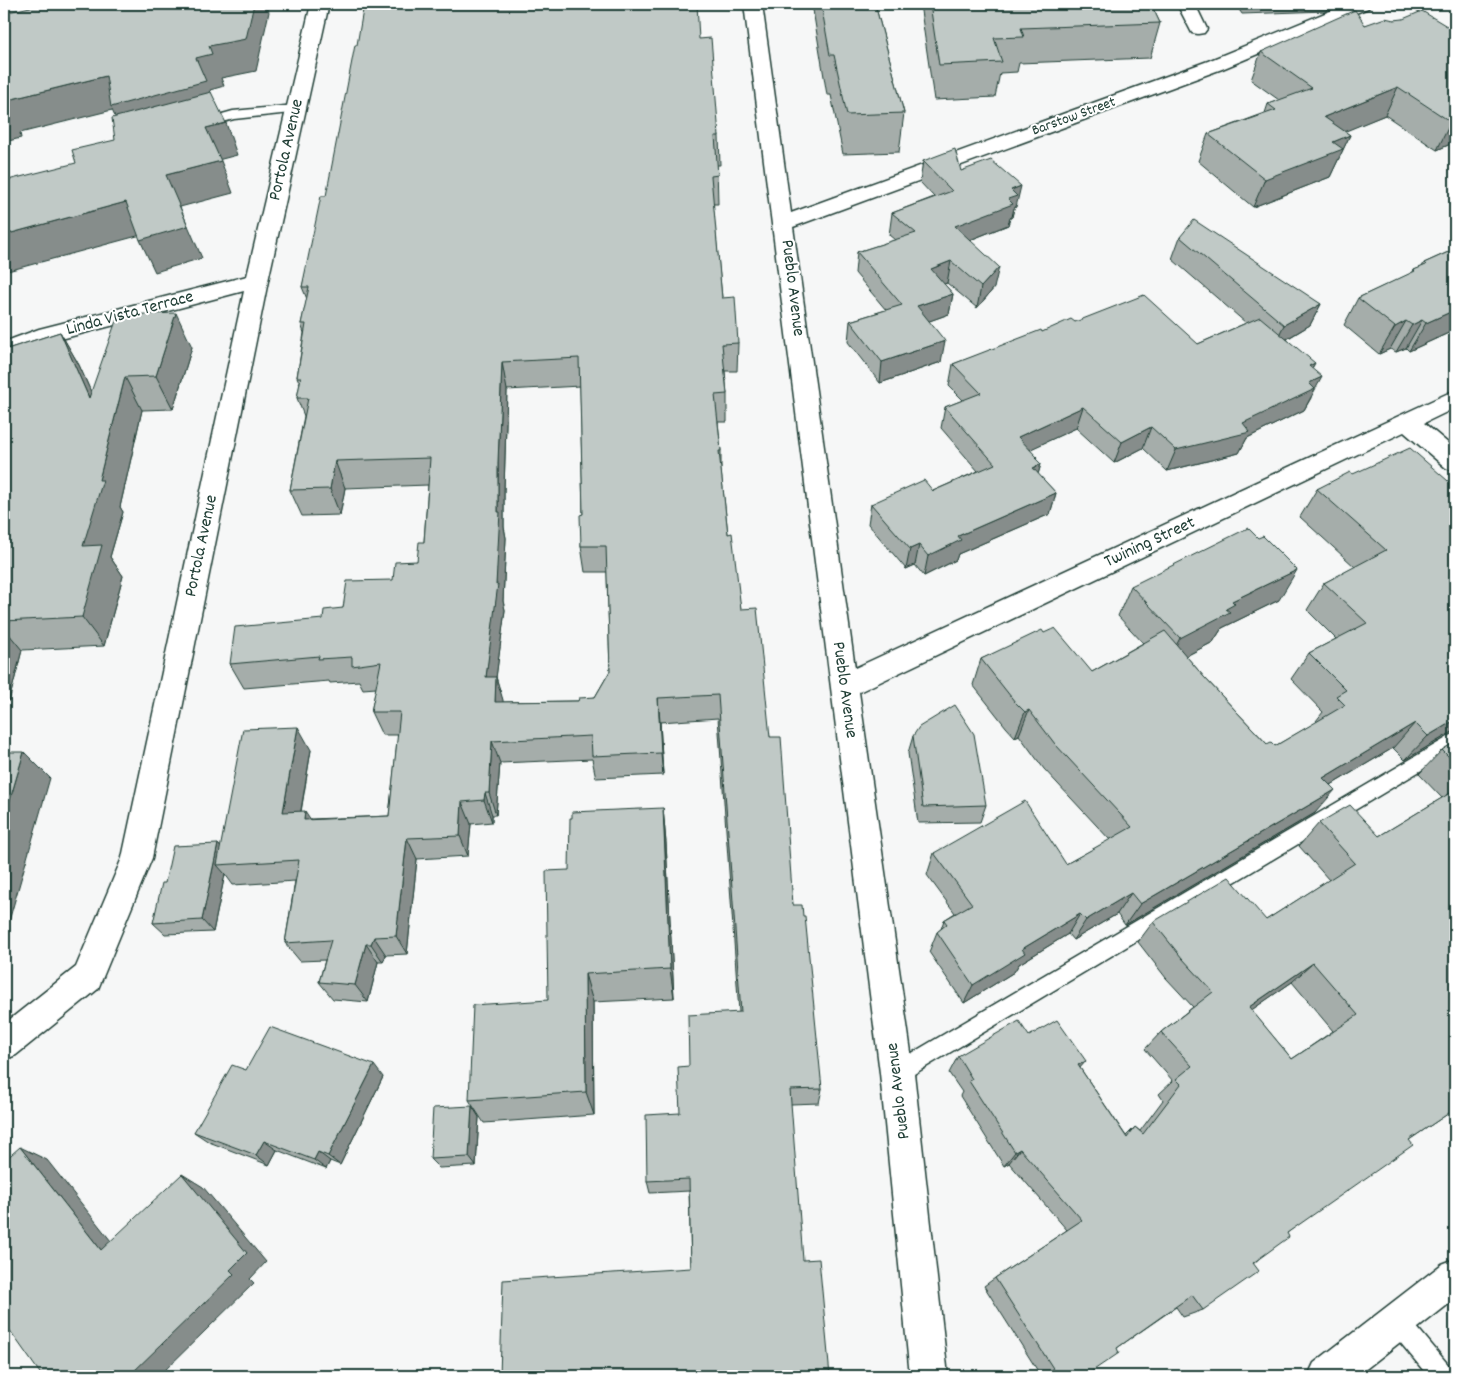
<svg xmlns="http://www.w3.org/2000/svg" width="1459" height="1380" font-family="Dekko,sans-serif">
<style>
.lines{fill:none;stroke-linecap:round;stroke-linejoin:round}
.lane-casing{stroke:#1f3d34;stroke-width:3}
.street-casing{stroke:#1f3d34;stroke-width:3}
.lane{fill:#fff;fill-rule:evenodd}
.street{fill:#fff;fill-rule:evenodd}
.wall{fill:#a5adaa;stroke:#1f3d34;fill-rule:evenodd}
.shaded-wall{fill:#868d8b;stroke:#1f3d34}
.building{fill:#c0c9c6;stroke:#1f3d34;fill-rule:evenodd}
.labels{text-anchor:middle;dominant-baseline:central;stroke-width:4;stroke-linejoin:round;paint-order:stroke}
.far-street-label{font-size:15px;fill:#1f3d34;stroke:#fff}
.street-label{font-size:18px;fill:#1f3d34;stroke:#fff}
</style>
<rect width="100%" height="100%" fill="#f6f7f7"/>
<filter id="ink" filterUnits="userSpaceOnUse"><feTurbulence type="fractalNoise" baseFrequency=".02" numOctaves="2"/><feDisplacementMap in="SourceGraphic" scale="10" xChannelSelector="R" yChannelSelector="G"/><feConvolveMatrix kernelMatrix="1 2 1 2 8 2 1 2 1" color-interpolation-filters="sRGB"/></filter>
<g filter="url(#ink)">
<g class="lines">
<defs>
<g id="lane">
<path d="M748,4H778C771,9 753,10 748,4Z"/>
<polygon points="296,105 300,106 302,109 300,112 234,119 201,128 195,124 197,121 233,111"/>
<polygon points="1455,733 1455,750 904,1080 897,1084 890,1080 886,1073 890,1066"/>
<polygon points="1398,1310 1406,1314 1451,1368 1455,1376 1428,1376 1390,1330 1386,1322 1390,1314"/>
</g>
<g id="street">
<polygon points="311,4 329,4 268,281 152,858 98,989 16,1055 4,1060 4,1024 76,967 122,858 244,291 46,343 4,359 4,342 39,329 247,276"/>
<polygon points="744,4 762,4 791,213 1208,61 1347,4 1371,4 1368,8 1222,69 793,227 855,668 1455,390 1455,408 1424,423 1455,449 1455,471 1446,468 1404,432 859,692 914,1073 948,1376 910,1376 880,1073"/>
<polygon points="1177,4 1195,4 1207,29 1204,33 1198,34 1192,33"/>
<polygon points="1455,1259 1455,1299 1357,1376 1308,1376 1314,1363 1442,1264"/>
</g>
</defs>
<use href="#lane" class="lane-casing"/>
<use href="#street" class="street-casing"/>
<use href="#lane" class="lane"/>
<use href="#street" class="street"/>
</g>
<g class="wall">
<polygon points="812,4 875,4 904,113 899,152 843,154 831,95 827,95"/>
<polygon points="920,4 1151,4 1160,23 1150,58 1019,63 1017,72 1000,73 995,97 934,100"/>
<polygon points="1232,4 1329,4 1326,11 1242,14 1238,8 1234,8"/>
<polygon points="1394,20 1455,31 1455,142 1437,150 1385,115 1344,131 1350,135 1330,177 1253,207 1198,161 1208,134 1265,113 1268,104 1279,100 1251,80 1261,52 1365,25"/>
<path d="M699,39L719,136L720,165H717L718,204H713L722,298L738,343L737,371H725L727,394V422H718L721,451V471L728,534L741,609L770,737L793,905L822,1089L819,1103L791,1104L691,1268L689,1191L650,1193L647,1181L680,1113L689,1066L739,1012L718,718L660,722L663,775L596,778L592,759L500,763L496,815H492V822L471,824L468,856L417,859L407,954L386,955L383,962H378L368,1002L333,999L319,982L325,960L300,961L285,943L295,881L233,885L225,874L213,932L165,934L153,923L165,883L218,844L220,847L311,750L301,812L310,819L389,816L398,735H382L371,712L376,688L363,689L359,681L330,683L329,681L244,688L230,664L323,619L393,580L417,561L424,542L428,485L345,488L340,515L302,516L290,490L304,416L297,398L300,384L297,377L304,333L301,324L307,299L302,287L326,196ZM580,386L583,514L581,546L585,572H607L610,671L595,697L578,701L503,702L496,677L505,610L503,601L506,538L504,527V490L507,390Z"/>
<polygon points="923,161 961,171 1016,207 1014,208 1012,217 1010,218 1008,225 970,240 994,288 977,308 947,283 944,284 953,294 949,314 929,321 941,362 880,383 848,342 850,321 886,310 855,273 857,252 895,240 889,235 892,213 934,197 920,182"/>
<polygon points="1180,237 1321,304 1310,325 1287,339 1312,369 1311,398 1304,410 1247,438 1239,453 1167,471 1143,448 1114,463 1076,428 1030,449 1036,460 1041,464 1038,474 1056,493 1050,514 958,554 956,560 924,576 915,565 906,569 868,524 871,504 933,491 978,471 941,428 945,407 963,400 949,386 953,364 1042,332 1075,322 1198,344 1246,323 1172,259"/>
<polygon points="1455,249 1455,330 1409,351 1406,348 1396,352 1390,349 1379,354 1344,325 1358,298 1412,273 1414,270 1422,267 1424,263"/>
<polygon points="60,332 79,365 91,392 192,347 173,409 142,410 120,507 123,512 110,557 123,576 104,646 22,650 9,701 6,701 5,708 4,708 4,350"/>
<polygon points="1353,474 1455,487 1455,732 1454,731 1405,760 1393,748 1331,785 1315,813 1125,925 1117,914 1073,940 1068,934 1019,964 1014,972 964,1003 929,952 937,932 941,929 944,920 955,913 927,875 934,853 1066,864 1110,840 1044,769 1019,735 1015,737 1006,727 973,685 981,659 1044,633 1092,672 1143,643 1118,616 1131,586 1279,600 1222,628 1213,642 1186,656 1204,677 1267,744 1275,746 1317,722 1316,721 1323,712 1291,679 1309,653 1336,639 1307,610 1324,583 1355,567 1300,517 1317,489"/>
<polygon points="913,736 986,805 980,822 918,823 908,753"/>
<path d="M1455,742V1109L1409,1140L1287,1233L1203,1310L1183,1317L1176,1307L1117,1348L1085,1376H1041L984,1286L995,1278L1067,1230L1009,1163L1004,1166L960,1096L962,1092L949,1073L958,1056L1029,1036L1080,1068L1126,1136L1135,1127L1140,1131L1163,1100L1159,1094L1173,1081L1145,1049L1161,1032L1193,1007L1166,978L1138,942L1153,922L1266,920L1329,880L1299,846L1319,823L1379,836L1442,798L1419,774L1442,750ZM1292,982L1333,1031L1292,1059L1251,1010Z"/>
<polygon points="663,808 666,843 674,998 593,1002 594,1115 484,1123 469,1100 548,1000 569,870"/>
<polygon points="246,1070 383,1077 340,1165 330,1161 326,1169 277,1150 269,1165 209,1142 194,1132"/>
<polygon points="472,1106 479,1117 476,1166 439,1168 430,1159"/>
</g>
<g class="shaded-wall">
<polygon points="254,4 266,4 269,12 256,71 221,78 224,86 210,90 218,113 125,139 112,110 20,133 21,138 4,142 4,101 106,76 196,58"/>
<polygon points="1398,87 1385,115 1312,145 1324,117"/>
<polygon points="1455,120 1455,142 1437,150 1451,122"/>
<polygon points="226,123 237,155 218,160 206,128"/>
<polygon points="1350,135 1330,177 1253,207 1265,179 1333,142"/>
<polygon points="221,161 233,193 180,207 202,258 155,272 140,240 166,175"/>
<polygon points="1021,186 1016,207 1014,208 1012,217 1010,218 1008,225 952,247 955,226 1011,190"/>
<polygon points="126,202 141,235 4,272 4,235"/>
<polygon points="951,261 947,283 928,290 931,269"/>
<polygon points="999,267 994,288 977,308 981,287"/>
<polygon points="953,294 949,314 913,327 917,306"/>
<polygon points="1321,304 1310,325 1273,347 1284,325"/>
<polygon points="1455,310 1455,330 1409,351 1426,323"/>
<polygon points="176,313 192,347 173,409 156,376"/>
<polygon points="1422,320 1406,348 1396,352 1412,325"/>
<polygon points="1406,321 1390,349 1379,354 1395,327"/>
<polygon points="60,332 79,365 108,430 89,398"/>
<polygon points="945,341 941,362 880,383 882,362"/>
<polygon points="502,362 507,390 504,490 504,527 506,538 503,601 505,610 493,701 486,677 496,585 498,512 498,463"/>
<polygon points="1315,363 1304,384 1309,366"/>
<polygon points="125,377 142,410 120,507 123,512 110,557 123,576 104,646 82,617 83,546 99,480"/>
<polygon points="1322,377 1304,410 1247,438 1239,453 1167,471 1176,450 1243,423 1309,383"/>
<polygon points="1083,407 1076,428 1012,458 1018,437"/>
<polygon points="1151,427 1143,448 1114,463 1122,442"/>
<polygon points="1037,457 1034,468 1041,464 1035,485 1027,488 1035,458"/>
<polygon points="335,461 345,488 340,515 330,489"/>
<polygon points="1056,493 1050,514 958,554 956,560 924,576 928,556 958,536"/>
<polygon points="919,545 915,565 906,569 910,549"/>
<polygon points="1297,570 1279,600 1222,628 1213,642 1165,667 1180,638 1232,601"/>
<polygon points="4,628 22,650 9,701 4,695"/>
<polygon points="496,677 503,700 502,726 495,702"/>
<polygon points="4,698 6,701 5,708 4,707"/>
<polygon points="658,698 660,722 663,775 661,753"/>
<polygon points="1029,710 1019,735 1015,737 1025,712"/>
<polygon points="1455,720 1455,730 1454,731 1405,760 1428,736"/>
<polygon points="1415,723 1393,748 1304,801 1323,778"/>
<polygon points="298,727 311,750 297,834 283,812"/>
<polygon points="492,741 500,763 496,815 489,793"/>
<polygon points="24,752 50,778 5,935 4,934 4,820"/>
<polygon points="1335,790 1315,813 1125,925 1140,904"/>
<polygon points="485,793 492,815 492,822 484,800"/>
<polygon points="462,802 471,824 468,856 460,836"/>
<polygon points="663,808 666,843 674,998 670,969"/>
<polygon points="305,811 319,832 304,820"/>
<polygon points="407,838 417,859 407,954 396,936"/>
<polygon points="218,844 228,856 217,865 225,874 213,932 202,920"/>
<polygon points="1131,893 1117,914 1073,940 1086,920"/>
<polygon points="1080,914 1068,934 1019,964 1014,972 964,1003 973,985 1022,949"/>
<polygon points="374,937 386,955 383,962 371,944"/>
<polygon points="366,944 378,962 368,1002 355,985"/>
<polygon points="1313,963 1292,982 1230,1025 1249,1007"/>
<polygon points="585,974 593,1002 594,1115 586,1092"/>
<polygon points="1086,1061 1072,1077 1078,1065"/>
<polygon points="374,1065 383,1077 340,1165 328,1156"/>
<polygon points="472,1106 479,1117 476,1166 469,1157"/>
<polygon points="264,1141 277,1150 269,1165 256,1155"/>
<polygon points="20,1147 47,1160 126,1260 101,1250"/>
<polygon points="1020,1149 1009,1163 1004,1166 1015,1152"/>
<polygon points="318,1152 330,1161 326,1169 314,1160"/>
<polygon points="182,1174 203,1187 266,1262 250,1279 254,1283 159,1376 129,1376 230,1270"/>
</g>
<g class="building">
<polygon points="43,4 254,4 246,39 209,46 212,54 196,58 206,81 111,107 106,76 4,101 4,13"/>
<path d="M364,4H697L699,39L711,38L719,136H715L718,175L711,176L722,298L735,297L738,343L722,344L727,394L715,395L721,451H719L728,534L732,533L741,609L757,608L770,737H781L793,905H802L803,916H805L822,1089L790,1090L803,1260L819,1259L830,1376H500L503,1280L691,1268L689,1179L647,1181L646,1115L680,1113L678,1067L689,1066L688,1015L741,1012L718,695L658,698L661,753L592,756L591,736L492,741L489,793H485L484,800L462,802L460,836L407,838L396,936L374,937L371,944H366L355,985L319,982L331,940L285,943L299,860L217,865L243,729L298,727L283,812L305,811L304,820L389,816L400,712H371L381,662L352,666V657L318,659L319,656L230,664L235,627L323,619L324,610L343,608L347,581L393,580L395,562L417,561L419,542H424L430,458L335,461L330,489L290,490L308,398H297L301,377H297L306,324H301L309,287H302L321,196H326L355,45H357ZM579,358L583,514L580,515L581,546H606L610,671L595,697L579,698L578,701L495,702L496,677H486L498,584L496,585L500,512H498V463L502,362Z"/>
<polygon points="821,4 875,4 904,113 847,115 834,55 830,55"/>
<polygon points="930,4 1151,4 1160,23 1021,28 1024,37 994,38 1002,62 939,65"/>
<polygon points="1355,10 1365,25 1385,18 1394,20 1403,19 1422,11 1455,31 1455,120 1451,122 1398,87 1324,117 1350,135 1333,142 1343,149 1265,179 1208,134 1276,110 1268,104 1312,88 1261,52"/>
<polygon points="211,92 226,123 206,128 221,161 166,175 188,226 140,240 126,202 4,235 4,181 76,163 72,150 115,140 112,118"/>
<polygon points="955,149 961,171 991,160 1021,186 1011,190 1017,196 1008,199 1013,204 955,226 999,267 981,287 951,261 931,269 953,294 917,306 945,341 882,362 850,321 902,305 857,252 916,233 892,213 952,191 923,161"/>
<polygon points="1194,220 1321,304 1284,325 1180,237"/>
<polygon points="1455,249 1455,310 1426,323 1422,320 1412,325 1406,321 1395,327 1358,298 1415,271 1414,270 1426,265 1424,263"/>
<polygon points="1144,295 1198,344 1260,317 1315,363 1309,366 1322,377 1309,383 1315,389 1243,423 1250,432 1176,450 1151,427 1122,442 1083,407 1018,437 1037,457 1035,458 1041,464 1033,468 1056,493 958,536 961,540 928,556 919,545 910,549 871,504 924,480 933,491 995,464 945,407 981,393 953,364 1041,330 1042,332 1071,319 1075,322"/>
<polygon points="176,313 156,376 125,377 99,480 103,480 83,546 102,545 82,617 4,621 4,350 60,332 89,398 118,315"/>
<polygon points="1410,448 1455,487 1455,665 1454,666 1455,667 1455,720 1428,736 1415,723 1323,778 1335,790 1140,904 1131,893 1086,920 1080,914 1022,949 1025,953 973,985 937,932 947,924 944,920 972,904 934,853 1025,801 1066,864 1132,827 1055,744 1029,710 1025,712 1015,702 981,659 1042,630 1044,633 1055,628 1092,672 1165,631 1204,677 1267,744 1271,742 1275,746 1345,705 1336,696 1346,690 1309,653 1367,623 1324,583 1386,550 1317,489 1350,472 1353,474"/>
<polygon points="1248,528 1258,538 1263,536 1297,570 1232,601 1235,604 1226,609 1230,612 1180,638 1131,586"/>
<polygon points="955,705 974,734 986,805 923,807 913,736 919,727"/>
<polygon points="1455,742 1455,763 1442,750"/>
<polygon points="4,752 24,752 4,820"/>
<path d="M1455,790V1109L1409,1140L1413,1145L1287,1233L1289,1237L1253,1263L1259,1271L1203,1310L1192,1295L1117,1348L1119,1353L1085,1376H1058L995,1278L1082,1220L1020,1149L1015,1152L969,1081L972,1079L958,1056L1019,1021L1029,1036L1057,1020L1086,1061L1078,1065L1127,1138L1135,1127L1143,1134L1181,1084L1176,1079L1192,1066L1161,1032L1213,992L1182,958L1153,922L1229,877L1266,920L1355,863L1319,823L1350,805L1379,836ZM1313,963L1358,1015L1292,1059L1249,1007Z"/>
<polygon points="663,808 670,969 585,974 586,1092 469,1100 473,1005 548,1000 546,871 569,870 570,818 572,818 572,812"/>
<polygon points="218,844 202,920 153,923 162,883 165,883 173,846"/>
<polygon points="270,1027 374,1065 328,1156 318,1152 314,1160 264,1141 256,1155 194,1132 232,1065 246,1070"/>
<polygon points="472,1106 469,1157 430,1159 433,1108"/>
<polygon points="20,1147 101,1250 182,1174 247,1253 230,1270 234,1274 129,1376 42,1376 4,1322 4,1161"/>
</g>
</g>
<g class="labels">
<g class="far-street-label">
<text transform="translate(1074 117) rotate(-20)">Barstow Street</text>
</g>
<g class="street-label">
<text transform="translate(287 150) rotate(-77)">Portola Avenue</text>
<text transform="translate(792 288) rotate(83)">Pueblo Avenue</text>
<text transform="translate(130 314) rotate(-15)">Linda Vista Terrace</text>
<text transform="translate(1150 543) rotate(-25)">Twining Street</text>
<text transform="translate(202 546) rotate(-78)">Portola Avenue</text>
<text transform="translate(844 690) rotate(82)">Pueblo Avenue</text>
<text transform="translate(899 1091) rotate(-97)">Pueblo Avenue</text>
</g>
</g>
<rect width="1459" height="1380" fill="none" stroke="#fff" stroke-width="20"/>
<rect x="10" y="10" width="1439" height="1360" fill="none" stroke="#1f3d34" stroke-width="2" filter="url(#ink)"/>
</svg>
